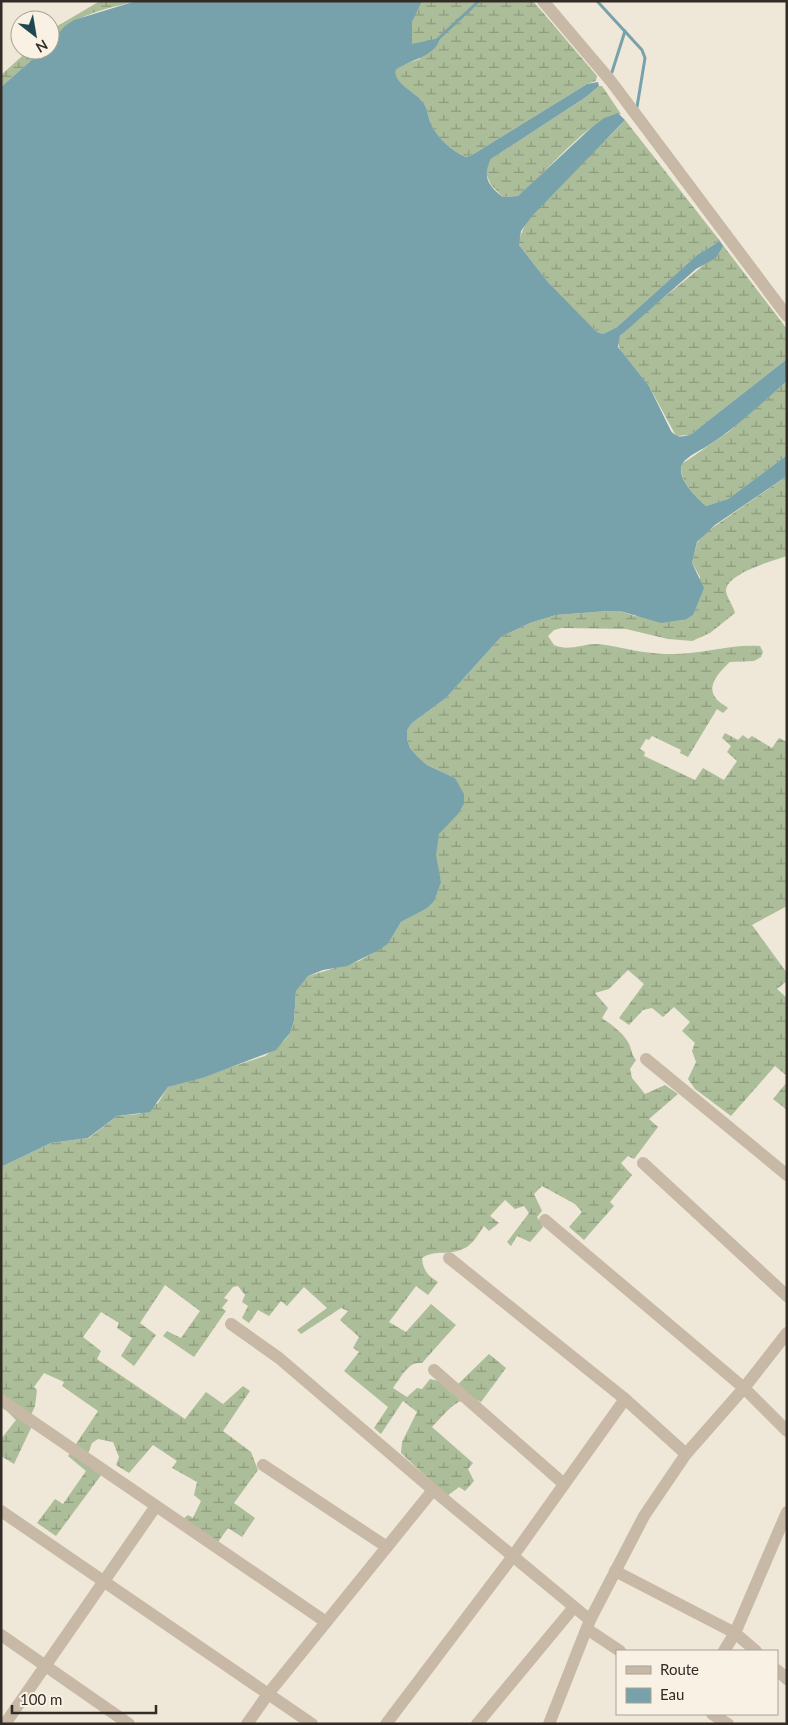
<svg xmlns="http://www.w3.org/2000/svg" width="788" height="1725" font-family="Lato,sans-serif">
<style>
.wetland{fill:url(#wetland-marsh)}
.water{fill:#78a2ab}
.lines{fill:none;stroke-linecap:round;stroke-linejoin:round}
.stream{stroke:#78a2ab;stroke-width:3}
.minor{stroke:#c7b9a5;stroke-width:12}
</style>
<defs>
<pattern id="wetland-marsh" width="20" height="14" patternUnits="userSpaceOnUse" patternTransform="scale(1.25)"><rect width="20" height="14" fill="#acbd99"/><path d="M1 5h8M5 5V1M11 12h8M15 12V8" fill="none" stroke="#8d9a7d"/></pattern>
</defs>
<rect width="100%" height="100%" fill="#efe7d8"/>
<g class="wetland">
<path d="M100,1H136C100,11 76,13 50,42V31L54,28Z"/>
<path d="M422,1H533L597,76L596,81L587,84L472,155L466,157C453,152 438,138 432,126C427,117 429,109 422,101C413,91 393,84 396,70L402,65L420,59L416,45L412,44C407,30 414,13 422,1Z"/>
<polygon points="29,50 43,50 1,87 1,75"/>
<path d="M599,86H602L621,114C595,111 541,179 518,196L503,197L491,185L485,171L491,159L586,97Z"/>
<path d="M625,120L720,241L697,255L617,327L603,334L597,332L548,282L519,245C520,209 601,149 625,120Z"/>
<path d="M722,244L787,329V359L690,435L676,436L649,386L620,350L618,340C630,319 722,257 722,244Z"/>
<path d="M787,381V455L728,499L706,506C695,496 677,479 682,464L727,433Z"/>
<path d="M787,476V556C773,561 726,573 726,591C727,598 733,605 735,613L710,633L692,641L668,639L626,629L562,628L554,630L548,636L554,645C569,652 583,643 599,644C621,647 645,654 668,654C699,655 729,644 760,646L763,652L761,657L754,661L730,662C722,669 706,685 715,697C717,701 724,705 728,708L723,713L717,709L688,757L680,753L681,750L652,736L649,740L646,739L640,749L645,752L644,756L695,780L703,768L724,780L737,761L727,752L731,746L722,738L725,733L738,740L743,735L748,739L752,736L772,748L779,738L787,742V906L752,925L787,973V981L777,989L787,998V1076L775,1066L731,1116L695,1089L688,1079L696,1062L692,1051L695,1043L682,1031L690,1022L674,1007L663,1017L652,1008L643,1010L629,1025L619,1018L644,984L628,970L609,989L595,993L608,1008L602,1018C612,1025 622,1032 628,1042C632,1049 631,1054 636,1060L630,1069L632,1078L645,1094L665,1085L678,1094L649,1119L658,1127L634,1159L628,1156L621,1163L632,1175L610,1202L614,1206L584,1240L569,1227L582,1212L575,1204L542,1186L534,1194L542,1211L537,1217L543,1227L530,1242L517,1236L511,1246L507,1242L529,1213L524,1206L515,1209L505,1200L490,1216L499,1223L489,1231L484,1226C479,1233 473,1244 465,1248C451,1256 435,1249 422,1258C423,1270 427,1275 438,1282L428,1295L416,1286L389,1322L406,1332L431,1304L456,1325L422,1363C408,1361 401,1378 393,1388L407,1397L417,1388L422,1389L430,1379L439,1381L452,1390L489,1354L506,1368L481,1402C461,1390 445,1414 432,1427L473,1463L468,1469L474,1481L465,1491L459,1487L447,1496L401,1453L402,1442L417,1412L403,1401L381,1434L374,1428L388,1407L344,1371L359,1352L353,1348L359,1337L340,1320L348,1311L341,1308L301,1334L297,1330L327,1308L304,1287L287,1306L281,1301L269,1316L258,1310L249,1323L242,1318L248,1306L242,1302L245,1295L238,1286L233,1287L224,1298L228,1300L222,1308L226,1311L194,1357L163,1336L167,1331L181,1338L200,1311L165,1285L140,1323L156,1335L134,1366L121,1356L132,1338L117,1328L119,1323L101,1312L83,1337L101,1351L97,1359L185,1419L206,1392L223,1404L243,1386L250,1391L223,1431L251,1452L258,1470L234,1503L255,1518L242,1537L228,1528L213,1549L183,1519L188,1515L193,1518L201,1501L194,1495L197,1482L172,1468L177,1461L153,1445L129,1473L116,1465L119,1457L113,1442L98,1439L92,1443L85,1462L102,1474L56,1536L37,1523L55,1499L63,1504L86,1471L68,1456L98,1411L62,1386L64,1382L44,1373L34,1387L37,1390L35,1406L28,1422L32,1426L14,1464L1,1456V1439L16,1420L1,1405V1167L51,1143L89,1138L117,1116L139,1114L158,1103L168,1087L265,1056L285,1040L290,1033L294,1021L296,991L299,984L308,976L359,961L388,944L401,922L410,917L441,882C437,866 429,841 443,828C452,820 458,814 464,804L455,778L427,765L417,756L410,748L407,739V730L412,723L446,698L501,637L530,623L556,615L608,611H620L635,616L687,619L693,615L700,577L692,563L697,543L705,533Z"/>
<polygon points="787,1082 787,1110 773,1099"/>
</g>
<path class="water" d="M422,1L412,22V44L440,38C435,58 409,59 396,70C393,83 413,91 422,101C429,109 427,117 432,126C438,138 453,152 466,157L472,155L587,84L598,82L599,86L586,97L491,159C482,176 488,186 503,197L518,196L592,127L604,118L618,113L625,120L533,215L521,231L519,245L548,282L597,332L603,334L617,327L697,255L720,241L723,246L716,258L696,269L620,336L618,347L649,386L671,431C677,438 681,437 690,435L787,359V381C762,403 737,427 709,445C702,450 681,458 681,469C680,482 697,498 706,506L728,499L787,455V476L715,525L697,542L692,563L704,588L693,615L687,619L661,623L620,611H608L556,615L530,623L501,637L446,698L412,723L407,730V739L410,748L417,756L427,765L455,778L464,794V804L458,814L439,834L436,855L441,882L434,901L427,908L401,922L388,944L377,951L347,966L323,970L308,976L296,991L294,1021L290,1033L276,1050L205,1077L168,1087L150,1112L117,1116L88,1138L51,1143L1,1167V87L43,50H50V42L65,26L74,20L136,1Z"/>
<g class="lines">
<g class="stream">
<polyline points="597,1 642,50 645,58 637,107"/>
<polyline points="438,39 479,1"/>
<polyline points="612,72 625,31"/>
</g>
<g class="minor">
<polyline points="543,1 610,80 787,316"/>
<polyline points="646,1059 787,1175"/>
<polyline points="643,1163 787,1296"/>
<polyline points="545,1220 744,1388 787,1431"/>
<polyline points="449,1258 625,1399 686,1454"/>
<polyline points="231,1324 279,1358 433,1490 590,1620"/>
<polyline points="434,1370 564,1484"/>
<polyline points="1,1400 326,1622"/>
<polyline points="263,1465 387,1547"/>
<polyline points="1,1511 312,1724"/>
<polyline points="615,1571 735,1633 756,1651"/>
<polyline points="587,1629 620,1651"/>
<polyline points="1,1635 129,1724"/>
<polyline points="724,1651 735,1633 787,1512"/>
<polyline points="777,1670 787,1679"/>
<polyline points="712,1714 728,1724"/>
<polyline points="5,1724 156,1506"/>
<polyline points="247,1724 268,1694 433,1490"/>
<polyline points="386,1724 513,1556 625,1399"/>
<polyline points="477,1724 574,1607"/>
<polyline points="549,1724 590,1620 644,1516 686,1454 744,1388 787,1333"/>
</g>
</g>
<rect width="788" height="1725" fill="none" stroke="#332b26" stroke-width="5"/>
<rect x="616" y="1650" width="162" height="65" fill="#f8f1e4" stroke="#a9a298"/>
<rect x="626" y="1666" width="25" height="8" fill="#c7b9a5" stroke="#a9a298"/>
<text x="660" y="1675" font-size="15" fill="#332b26">Route</text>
<rect x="626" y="1688" width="25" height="15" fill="#78a2ab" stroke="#a9a298"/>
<text x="660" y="1700" font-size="15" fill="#332b26">Eau</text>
<g transform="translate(35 35) rotate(149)"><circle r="24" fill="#f8f1e4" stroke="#a9a298"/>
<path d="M0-4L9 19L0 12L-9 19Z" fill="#1e4852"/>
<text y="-8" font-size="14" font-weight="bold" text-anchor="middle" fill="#332b26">N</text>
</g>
<path d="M12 1705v8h144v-8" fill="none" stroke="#332b26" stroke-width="2.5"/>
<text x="20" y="1705" font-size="15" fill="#332b26" stroke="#f8f1e4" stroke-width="4" paint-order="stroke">100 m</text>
</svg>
